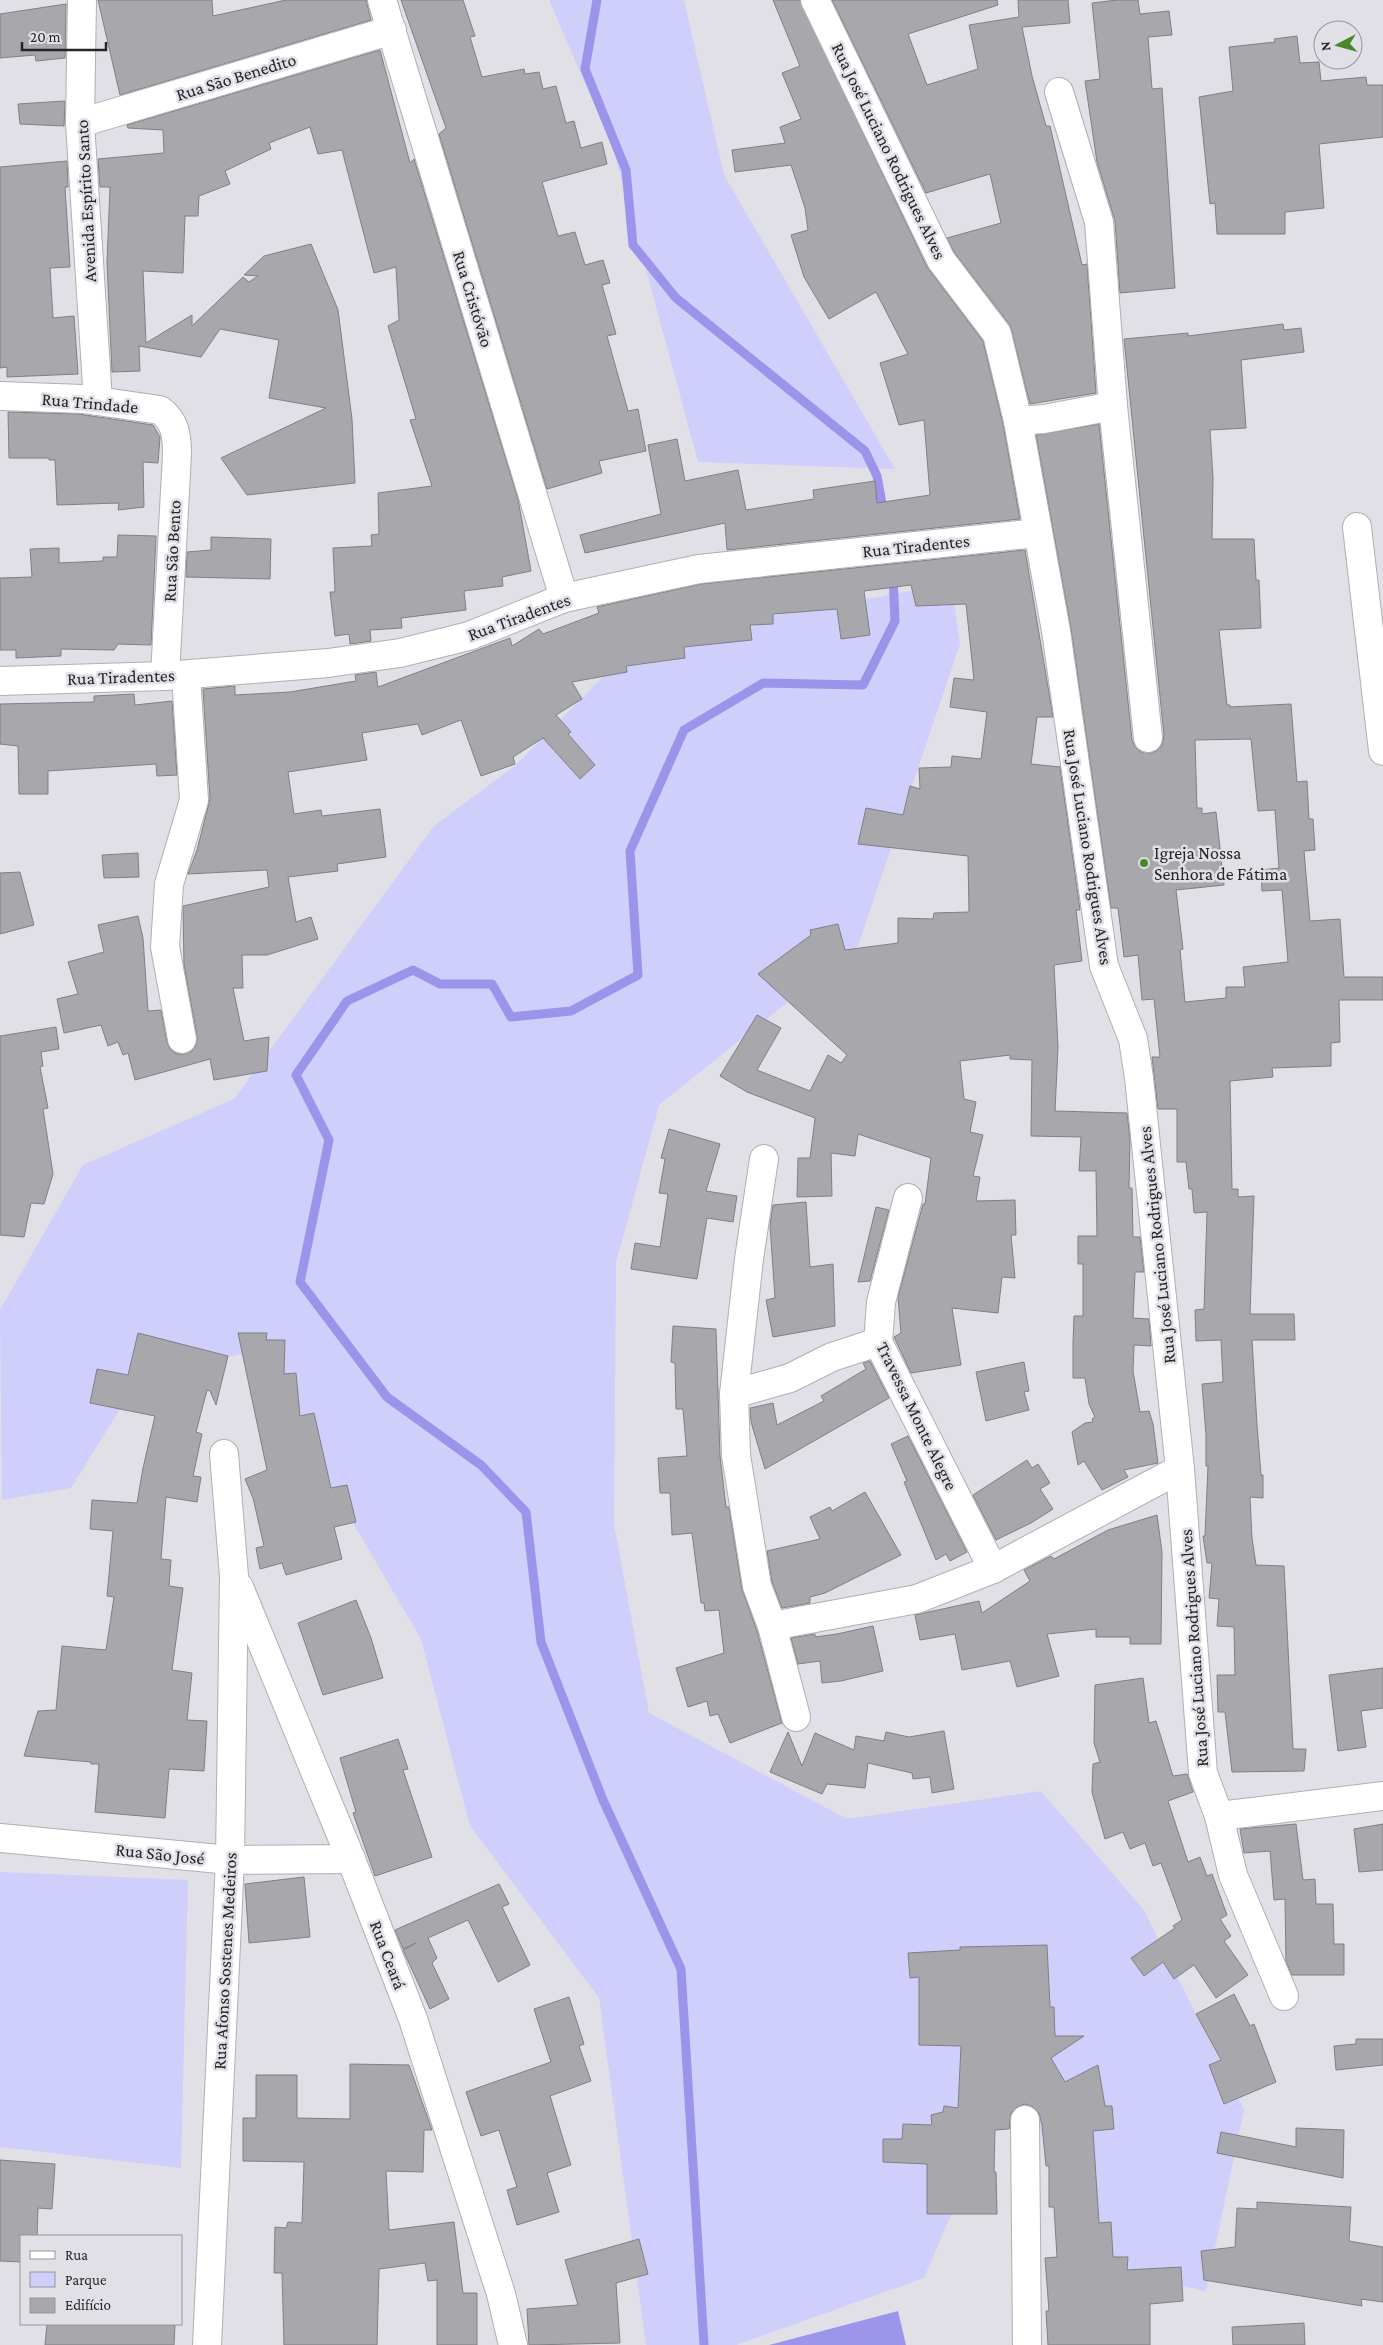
<svg xmlns="http://www.w3.org/2000/svg" width="1383" height="2345" font-family="'Crimson Pro',serif">
<style>
.green{fill:#d0cefb}
.forest{fill:#9d94ec}
.lines{fill:none;stroke-linecap:round;stroke-linejoin:round}
.stream{stroke:#9c93eb;stroke-width:9}
.building{fill:#a7a7ac;stroke:#7f7f85;fill-rule:evenodd}
.minor-casing{stroke:#afafb4;stroke-width:30}
.minor{stroke:#fff;stroke-width:28}
.poi-dot{fill:#47882a;stroke:#e0e0e6;stroke-width:2}
.labels{text-anchor:middle;dominant-baseline:central;stroke-width:5;stroke-linejoin:round;paint-order:stroke}
.street-label{font-size:18px;fill:#252528;stroke:#e0e0e6}
.poi-label{font-size:18px;fill:#252528;stroke:#e0e0e6;text-anchor:start}
</style>
<rect width="100%" height="100%" fill="#e0e0e6"/>
<g class="green">
<polygon points="549,0 684,0 724,175 895,469 698,462 613,148"/>
<polygon points="951,584 960,644 858,946 659,1105 616,1263 614,1524 649,1713 847,1819 1041,1791 1143,1909 1244,2109 1206,2291 1089,2267 1016,2063 924,2278 736,2345 646,2345 599,1998 470,1826 421,1639 253,1352 143,1372 71,1488 2,1500 0,1310 83,1165 234,1099 434,826 516,765 640,639"/>
<polygon points="0,1872 188,1880 181,2168 0,2147"/>
</g>
<polygon class="forest" points="898,2311 906,2345 769,2345"/>
<g class="lines">
<g class="stream">
<polyline points="597,0 585,69 626,170 633,245 676,298 865,451 877,476 884,514"/>
<polyline points="704,2345 681,1969 603,1800 541,1642 526,1512 481,1465 387,1397 300,1282 329,1140 296,1075 347,1001 413,970 440,984 492,984 511,1017 571,1011 638,975 630,851 684,730 763,683 863,685 895,621 893,575"/>
</g>
</g>
<g class="building">
<polygon points="98,0 212,0 213,16 286,0 366,0 371,20 120,95"/>
<polygon points="401,0 463,0 475,36 470,37 482,77 524,69 525,74 539,72 543,89 556,86 566,123 574,121 581,148 602,142 607,164 542,182 558,236 575,232 585,265 603,260 610,283 602,285 616,334 607,336 628,411 638,409 646,451 599,461 602,473 547,489 439,134 446,128"/>
<polygon points="773,0 800,0 927,267 983,341 1003,424 1020,519 727,550 725,523 585,553 580,535 661,514 648,445 677,439 685,481 738,470 746,510 814,499 813,490 875,481 877,503 930,495 924,420 899,425 880,363 908,354 876,292 829,319 804,277 791,235 808,230 805,208 791,165 735,172 732,150 785,143 780,127 801,119 782,73 800,66"/>
<polygon points="832,0 997,0 998,5 908,34 927,85 978,69 969,25 1019,17 1018,0 1068,0 1070,23 1022,27 1032,76 1046,126 1050,126 1082,265 1087,264 1096,393 1030,404 1010,325 954,252 947,238 1001,223 990,174 926,193"/>
<polygon points="1117,0 1138,0 1140,14 1169,11 1172,35 1148,37 1152,89 1162,88 1175,288 1120,293 1115,221 1097,162 1085,81 1100,79 1092,3"/>
<polygon points="66,4 65,58 36,61 35,55 0,58 0,14"/>
<polygon points="1297,36 1300,63 1319,62 1321,81 1366,77 1367,85 1383,85 1383,137 1319,144 1324,208 1285,212 1285,234 1217,234 1215,203 1210,204 1199,97 1233,91 1229,47 1275,42 1274,39"/>
<polygon points="380,50 410,163 414,159 518,499 531,571 502,577 503,586 464,591 466,610 401,618 402,628 370,630 371,641 350,644 349,634 335,636 330,592 335,592 333,548 372,546 371,535 379,534 378,493 432,486 410,420 416,419 388,326 399,320 396,267 374,273 342,150 318,154 310,127 269,143 271,149 225,171 230,184 199,196 198,216 185,216 183,273 143,271 146,343 192,315 192,326 243,277 249,282 258,276 244,275 264,256 311,244 338,310 352,419 355,483 247,495 221,458 326,408 269,398 279,340 220,329 201,357 139,346 140,371 112,372 107,263 110,187 100,187 98,159 164,153 163,130 128,128 127,125"/>
<polygon points="65,101 64,126 20,124 18,104"/>
<polygon points="67,161 68,187 65,187 70,267 50,268 53,318 74,316 78,374 7,377 7,367 0,368 0,167"/>
<path d="M1283,324L1284,330L1301,328L1304,352L1241,360L1246,428L1210,430L1213,478L1212,539H1254L1256,580H1259L1261,628L1219,630L1227,705H1230V707L1291,704L1297,782L1307,781L1309,819H1313L1315,850L1304,851L1310,921L1340,919L1344,977H1383V1000H1339L1340,1042L1331,1043V1066L1272,1068L1273,1077L1230,1081L1232,1189H1238V1197L1254,1196L1250,1314H1294L1295,1340H1252L1257,1425L1261,1475H1263V1498L1250,1497L1252,1538L1256,1565L1284,1566L1293,1749H1306L1304,1771L1232,1772L1225,1712H1218L1217,1675H1235L1234,1627L1217,1626L1219,1599L1209,1598L1212,1563H1207L1203,1536H1205L1208,1466H1206V1435L1202,1384L1223,1382L1221,1340L1196,1341L1195,1310L1204,1309L1207,1212L1194,1213L1192,1189H1189L1186,1162H1177V1109H1158L1152,1057H1160L1154,999L1142,1000L1138,955L1124,957L1118,908H1111L1071,629L1036,435L1099,424L1132,740L1135,747L1141,752L1150,753L1157,751L1162,745L1164,736L1124,339L1188,333V336ZM1251,739L1258,811L1275,810L1279,868L1261,870L1262,891L1282,890L1288,962L1243,967L1245,987H1226V998L1185,1002L1180,950L1183,949L1176,890L1224,885L1216,812L1202,814V808H1197L1195,740Z"/>
<polygon points="8,412 78,414 153,425 160,437 158,463 143,462 144,507 118,510 119,503 57,505 55,460 49,460 49,458 9,458"/>
<polygon points="118,535 156,536 151,645 118,644 114,650 61,649 61,656 16,658 16,650 0,650 0,578 32,577 30,549 59,548 59,563 103,561 103,557 117,557"/>
<polygon points="211,537 271,539 270,579 186,577 187,552 211,550"/>
<polygon points="1025,550 1053,717 1037,717 1031,764 1060,767 1080,910 1076,910 1082,961 1054,965 1058,1047 1055,1111 1127,1113 1130,1138 1129,1188 1132,1188 1133,1237 1140,1237 1144,1272 1135,1272 1133,1318 1149,1319 1151,1346 1134,1345 1133,1371 1140,1412 1149,1411 1153,1424 1158,1463 1124,1470 1128,1477 1102,1490 1084,1461 1078,1465 1072,1432 1085,1423 1093,1422 1092,1419 1095,1417 1089,1404 1085,1378 1073,1378 1073,1343 1074,1316 1083,1316 1083,1264 1078,1264 1078,1236 1097,1236 1096,1171 1079,1171 1081,1137 1031,1136 1032,1060 1010,1059 1010,1055 960,1061 964,1099 976,1102 970,1132 983,1135 973,1176 980,1177 976,1201 1015,1200 1016,1235 1011,1235 1015,1278 1002,1277 998,1313 952,1308 961,1365 911,1373 894,1337 901,1333 898,1297 923,1204 925,1204 931,1158 858,1134 855,1156 831,1153 832,1196 797,1197 798,1158 810,1158 815,1118 747,1092 720,1076 757,1015 781,1028 757,1070 810,1091 828,1055 841,1063 847,1055 758,974 811,935 810,930 838,924 845,950 898,943 898,918 933,919 934,913 969,912 968,856 858,844 866,808 903,815 910,786 920,789 919,768 951,767 952,756 981,759 987,712 950,707 954,678 974,680 966,604 916,606 911,585 864,591 870,635 841,639 837,609 773,614 773,624 750,625 752,640 684,647 685,658 626,666 627,672 572,682 582,699 556,715 571,732 568,734 595,765 580,779 543,738 513,757 515,764 481,776 461,720 422,735 418,724 362,733 367,760 288,772 294,814 321,810 322,816 380,809 386,857 337,864 338,871 288,877 296,922 311,917 318,939 267,955 242,955 243,988 233,988 244,1041 269,1037 267,1071 214,1080 210,1059 135,1080 128,1053 123,1055 118,1042 108,1046 101,1025 64,1033 57,999 78,994 68,962 104,952 98,925 138,916 143,938 148,1011 161,1010 167,1042 170,1049 177,1054 184,1054 192,1051 196,1045 197,1036 184,965 183,906 269,887 267,870 188,874 197,850 210,799 203,689 235,686 235,695 290,692 356,681 355,675 376,672 378,687 510,638 512,646 539,629 543,634 599,613 597,607 701,584"/>
<polygon points="134,694 135,705 172,701 177,775 157,776 156,764 48,771 48,794 19,794 18,746 0,744 0,704 94,702 94,696"/>
<polygon points="138,853 139,877 104,878 102,855"/>
<polygon points="20,872 34,925 0,934 0,873"/>
<polygon points="56,1027 59,1049 41,1052 43,1066 40,1067 48,1108 43,1109 53,1174 44,1204 31,1203 24,1237 0,1235 0,1036"/>
<polygon points="669,1129 720,1144 706,1191 737,1196 733,1222 707,1218 697,1279 631,1269 635,1243 660,1247 668,1194 659,1193 665,1159 661,1158"/>
<polygon points="806,1202 810,1267 833,1264 835,1326 773,1337 766,1300 775,1298 770,1225 773,1205"/>
<polygon points="876,1207 889,1210 870,1281 858,1282"/>
<polygon points="673,1326 716,1329 720,1456 726,1507 729,1507 742,1589 757,1631 782,1723 730,1743 718,1714 710,1716 707,1701 688,1707 676,1668 724,1653 719,1610 705,1611 704,1603 701,1603 692,1533 672,1535 670,1493 660,1493 658,1458 687,1456 683,1409 676,1409 675,1363 671,1362"/>
<polygon points="138,1333 228,1356 216,1405 210,1391 207,1390 196,1432 202,1434 193,1476 201,1477 197,1502 166,1497 161,1559 171,1560 169,1586 183,1588 172,1670 192,1673 187,1720 207,1721 204,1771 169,1769 165,1818 95,1812 99,1764 91,1764 91,1762 24,1756 38,1711 56,1710 62,1646 106,1650 114,1597 107,1596 113,1531 90,1529 92,1500 137,1503 143,1468 155,1416 90,1403 97,1369 128,1375"/>
<polygon points="238,1333 267,1333 266,1340 285,1340 284,1374 296,1373 300,1416 314,1413 331,1488 347,1485 356,1522 334,1527 342,1559 286,1575 282,1563 260,1569 256,1548 264,1546 253,1498 245,1479 267,1470"/>
<polygon points="870,1361 889,1398 765,1469 751,1422 750,1408 773,1403 777,1425 824,1401 821,1396 866,1369 863,1363"/>
<polygon points="1024,1362 1029,1391 1024,1392 1029,1410 986,1421 976,1372"/>
<polygon points="908,1436 967,1552 950,1561 946,1554 936,1560 904,1482 907,1481 891,1444"/>
<polygon points="1027,1460 1032,1468 1038,1464 1050,1483 1040,1489 1053,1509 1031,1523 996,1540 973,1495"/>
<polygon points="865,1492 901,1555 825,1593 810,1597 810,1603 782,1608 772,1582 767,1551 820,1539 810,1517 830,1507 832,1511"/>
<polygon points="1157,1515 1162,1552 1161,1644 1130,1644 1130,1637 1096,1637 1096,1629 1047,1634 1059,1676 1017,1687 1010,1661 962,1670 955,1634 920,1640 915,1615 979,1601 982,1613 1030,1581 1024,1570 1051,1556 1054,1559 1108,1530"/>
<polygon points="356,1600 371,1638 383,1678 323,1695 298,1623"/>
<polygon points="873,1626 883,1671 841,1681 822,1683 820,1661 798,1664 791,1638 815,1634 815,1637 837,1634"/>
<polygon points="1383,1668 1383,1708 1361,1711 1366,1747 1338,1751 1329,1675"/>
<polygon points="1143,1678 1149,1723 1156,1721 1173,1776 1187,1774 1193,1792 1168,1801 1188,1862 1200,1857 1207,1876 1212,1874 1227,1915 1220,1919 1231,1936 1224,1941 1248,1975 1216,1998 1194,1965 1174,1979 1163,1962 1144,1976 1131,1958 1175,1928 1173,1926 1182,1920 1161,1863 1153,1866 1145,1843 1130,1849 1123,1832 1105,1839 1092,1792 1093,1764 1100,1762 1094,1743 1095,1685"/>
<polygon points="944,1731 954,1789 932,1793 930,1777 913,1779 912,1773 868,1763 865,1788 827,1784 822,1794 770,1772 788,1732 802,1766 815,1733 854,1750 856,1736 884,1741 886,1732 909,1737"/>
<polygon points="398,1739 408,1769 403,1770 432,1857 375,1876 353,1813 356,1812 340,1758"/>
<polygon points="1296,1824 1303,1880 1315,1879 1316,1904 1333,1904 1334,1944 1344,1944 1344,1975 1292,1975 1286,1962 1285,1899 1274,1900 1270,1851 1244,1853 1240,1829"/>
<polygon points="1383,1824 1383,1870 1359,1872 1354,1829"/>
<polygon points="304,1877 310,1937 249,1943 245,1884"/>
<polygon points="499,1884 509,1904 502,1907 530,1965 498,1982 468,1920 428,1938 437,1958 432,1963 449,1999 430,2009 403,1950 416,1943 403,1949 395,1930"/>
<polygon points="1047,1945 1050,2007 1054,2007 1055,2036 1084,2036 1051,2058 1065,2082 1098,2065 1105,2106 1112,2106 1114,2129 1093,2131 1099,2223 1111,2222 1113,2257 1128,2257 1127,2270 1181,2267 1183,2301 1150,2304 1150,2345 1048,2345 1046,2311 1049,2311 1045,2258 1057,2257 1054,2207 1049,2207 1049,2166 1046,2166 1042,2125 1039,2113 1033,2107 1025,2104 1017,2107 1011,2113 1009,2129 995,2130 994,2172 996,2172 997,2214 927,2214 927,2164 883,2162 883,2139 902,2139 903,2124 932,2125 931,2115 943,2112 944,2106 958,2108 961,2046 919,2045 919,1977 910,1978 908,1953 960,1950 960,1947"/>
<polygon points="1234,1994 1250,2026 1254,2024 1276,2082 1224,2104 1209,2065 1221,2060 1196,2014"/>
<polygon points="569,1997 584,2044 579,2046 591,2081 550,2096 571,2165 547,2173 559,2212 517,2225 507,2190 517,2187 499,2130 481,2136 466,2092 551,2062 534,2009"/>
<polygon points="1356,2039 1383,2039 1383,2065 1336,2070 1334,2046 1356,2044"/>
<polygon points="350,2064 409,2065 432,2130 424,2130 423,2172 386,2171 389,2230 454,2222 463,2293 477,2293 477,2345 437,2345 437,2280 428,2281 425,2263 379,2269 377,2345 284,2345 282,2273 274,2273 275,2227 286,2228 288,2222 302,2223 304,2162 243,2161 243,2118 256,2118 256,2075 297,2075 297,2118 350,2119"/>
<polygon points="1296,2128 1344,2130 1343,2178 1217,2153 1221,2132 1296,2147"/>
<polygon points="0,2160 55,2164 52,2209 38,2208 37,2236 21,2236 21,2262 0,2261"/>
<polygon points="1257,2202 1351,2207 1349,2241 1383,2247 1383,2302 1361,2299 1362,2306 1204,2280 1201,2251 1235,2247 1237,2208 1257,2209"/>
<polygon points="639,2239 648,2274 616,2283 620,2343 529,2345 527,2309 578,2305 565,2260"/>
<polygon points="1304,2323 1305,2345 1233,2345 1232,2327"/>
<polygon points="47,2324 175,2324 174,2345 45,2345"/>
</g>
<g class="lines">
<defs>
<g id="minor">
<polyline points="82,0 80,123 98,401"/>
<polyline points="382,0 564,598"/>
<polyline points="815,0 941,260 997,334 1018,421 1056,631 1104,966 1133,1039 1139,1078 1180,1469 1203,1773 1219,1816 1233,1875 1284,1996"/>
<polyline points="1059,92 1099,222 1113,406 1148,738"/>
<polyline points="80,123 392,30"/>
<path d="M0,396L83,399L160,410C175,421 177,435 177,454L165,676"/>
<polyline points="1018,421 1044,419 1113,406"/>
<polyline points="1357,527 1383,751"/>
<polyline points="0,681 165,676 328,663 400,653 469,636 564,598 699,569 1037,533"/>
<polyline points="182,1039 165,947 169,884 194,800 186,675"/>
<polyline points="764,1159 749,1259 734,1394 736,1455 757,1586 772,1626 796,1717"/>
<polyline points="908,1198 881,1302 878,1342 993,1569"/>
<polyline points="734,1394 790,1378 832,1357 878,1342"/>
<polyline points="239,1587 351,1859 413,2019 501,2294 513,2345"/>
<polyline points="772,1626 917,1599 993,1569 1180,1469"/>
<polyline points="1219,1816 1383,1796"/>
<polyline points="0,1838 230,1860 351,1859"/>
<polyline points="1025,2120 1027,2345"/>
<polyline points="207,2345 230,1860 234,1576 224,1454"/>
</g>
</defs>
<use href="#minor" class="minor-casing"/>
<use href="#minor" class="minor"/>
</g>
<circle class="poi-dot" cx="1144" cy="863" r="5"/>
<g class="labels">
<g class="street-label">
<text transform="translate(236 77) rotate(-17)">Rua São Benedito</text>
<text transform="translate(889 151) rotate(64)">Rua José Luciano Rodrigues Alves</text>
<text transform="translate(86 201) rotate(-93)">Avenida Espírito Santo</text>
<text transform="translate(473 299) rotate(73)">Rua Cristóvão</text>
<text transform="translate(90 403) rotate(5)">Rua Trindade</text>
<text transform="translate(916 546) rotate(-6)">Rua Tiradentes</text>
<text transform="translate(172 551) rotate(-87)">Rua São Bento</text>
<text transform="translate(519 617) rotate(-20)">Rua Tiradentes</text>
<text transform="translate(121 677) rotate(-2)">Rua Tiradentes</text>
<text transform="translate(1088 847) rotate(81)">Rua José Luciano Rodrigues Alves</text>
<text transform="translate(1157 1245) rotate(-96)">Rua José Luciano Rodrigues Alves</text>
<text transform="translate(917 1416) rotate(64)">Travessa Monte Alegre</text>
<text transform="translate(1194 1648) rotate(-94)">Rua José Luciano Rodrigues Alves</text>
<text transform="translate(160 1854) rotate(6)">Rua São José</text>
<text transform="translate(388 1955) rotate(69)">Rua Ceará</text>
<text transform="translate(225 1961) rotate(-87)">Rua Afonso Sostenes Medeiros</text>
</g>
<g class="poi-label">
<text x="1154" y="853">Igreja Nossa<tspan x="1154" dy="21">Senhora de Fátima</tspan></text>
</g>
</g>
<rect x="20" y="2235" width="162" height="90" fill="#e0e0e6" stroke="#95959a"/>
<rect x="30" y="2251" width="25" height="8" fill="#ffffff" stroke="#95959a"/>
<text x="65" y="2260" font-size="15" fill="#252528">Rua</text>
<rect x="30" y="2272" width="25" height="15" fill="#d0cefb" stroke="#95959a"/>
<text x="65" y="2285" font-size="15" fill="#252528">Parque</text>
<rect x="30" y="2298" width="25" height="15" fill="#a7a7ac" stroke="#95959a"/>
<text x="65" y="2310" font-size="15" fill="#252528">Edifício</text>
<g transform="translate(1338 45) rotate(264)"><circle r="24" fill="#e0e0e6" stroke="#95959a"/>
<path d="M0-4L9 19L0 12L-9 19Z" fill="#47882a"/>
<text y="-8" font-size="14" font-weight="bold" text-anchor="middle" fill="#252528">N</text>
</g>
<path d="M22 42v8h84v-8" fill="none" stroke="#252528" stroke-width="2.5"/>
<text x="30" y="42" font-size="15" fill="#252528" stroke="#e0e0e6" stroke-width="4" paint-order="stroke">20 m</text>
</svg>
